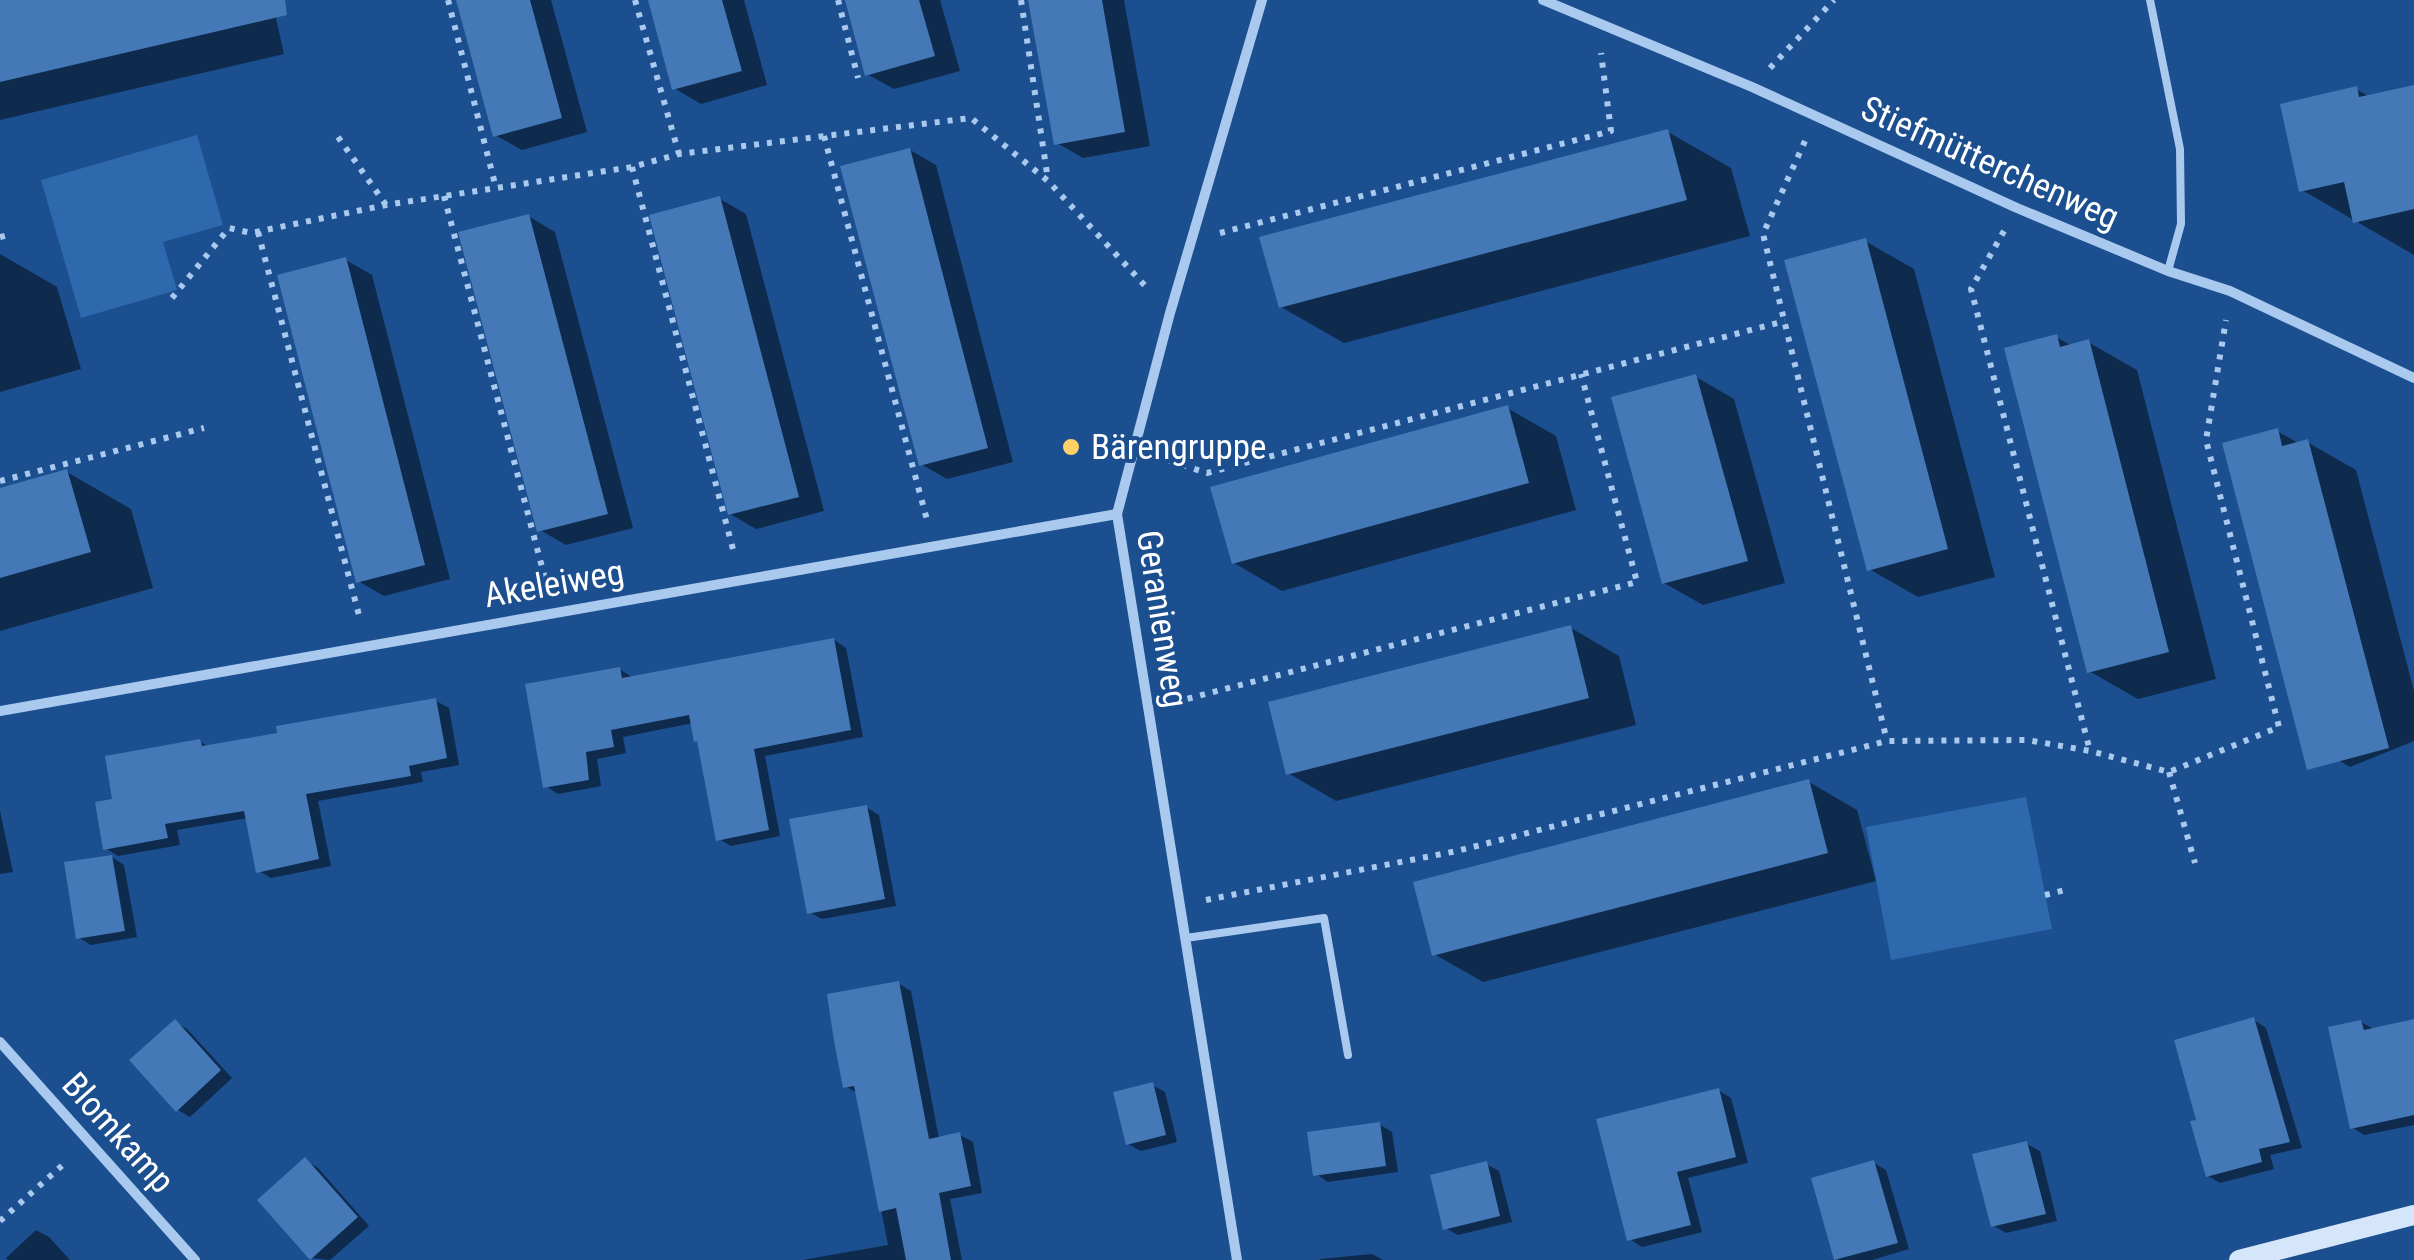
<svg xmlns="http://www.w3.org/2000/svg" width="2414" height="1260" font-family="'Roboto Condensed',sans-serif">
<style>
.park{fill:#2e69ad}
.shadow{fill:#0007}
.building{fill:#4478b7}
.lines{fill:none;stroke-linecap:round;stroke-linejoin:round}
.path{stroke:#a9c9ee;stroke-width:6;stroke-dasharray:5 8;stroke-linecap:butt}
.lane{stroke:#a9c9ee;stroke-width:8}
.street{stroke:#a9c9ee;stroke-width:10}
.secondary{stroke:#d6e6fa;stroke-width:20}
.poi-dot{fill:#ffd166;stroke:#1b4f8f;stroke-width:4}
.labels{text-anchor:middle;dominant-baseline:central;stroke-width:8;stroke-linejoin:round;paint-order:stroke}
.street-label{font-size:35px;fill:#fff;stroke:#1b4f8f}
.poi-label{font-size:35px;fill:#fff;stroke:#1b4f8f;text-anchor:start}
</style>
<rect width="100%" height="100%" fill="#1b4f8f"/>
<g class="park">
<polygon points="197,135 223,225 163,242 177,290 81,318 41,180"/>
<polygon points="2026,797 2052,929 1891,960 1866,827"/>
</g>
<g class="shadow">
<polygon points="17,0 272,0 284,54 0,120 0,4"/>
<polygon points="458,0 551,0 587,132 522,150 495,135"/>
<polygon points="650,0 744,0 767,85 701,104 674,88"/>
<polygon points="847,0 940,0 960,71 894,89 867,74"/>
<polygon points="1031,0 1124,0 1150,146 1083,158 1057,143"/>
<polygon points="2414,88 2414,255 2302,190 2356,89 2370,97"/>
<polygon points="1668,132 1731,168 1750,236 1344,343 1281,307"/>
<polygon points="910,150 936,165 1013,462 947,479 921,464"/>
<polygon points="720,199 746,214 824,511 756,529 730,514"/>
<polygon points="528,216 555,232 633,528 566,545 540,530"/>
<polygon points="1865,241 1914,269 1995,577 1918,597 1869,569"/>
<polygon points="0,254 57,287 81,369 0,392"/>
<polygon points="346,260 372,275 450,579 384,596 358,581"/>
<polygon points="2056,337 2072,346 2088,342 2137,370 2216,679 2138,699 2089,671"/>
<polygon points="1696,377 1734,399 1785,583 1703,605 1664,583"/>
<polygon points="1507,408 1556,436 1576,510 1282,591 1234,563"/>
<polygon points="2277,431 2300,444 2307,442 2356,470 2414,691 2414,741 2350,767 2302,739"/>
<polygon points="67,472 131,509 153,588 0,631 0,491"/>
<polygon points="1571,628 1619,656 1636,725 1336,801 1288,773"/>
<polygon points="834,640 846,648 863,737 765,756 780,836 731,846 719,839 700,743 693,723 623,737 626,753 597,759 601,786 558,794 546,786 619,669 632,677"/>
<polygon points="436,701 449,708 459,765 421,772 423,782 318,801 331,866 271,878 259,871 248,818 177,830 180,845 118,856 105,848 115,801 200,742 210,747"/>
<polygon points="1809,782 1857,810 1876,881 1483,982 1434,954"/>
<polygon points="866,807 879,815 896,906 822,919 809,912"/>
<polygon points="0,811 13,872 0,874"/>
<polygon points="112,857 124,865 137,937 91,945 78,937"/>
<polygon points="899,984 911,991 939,1139 960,1135 973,1142 982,1193 950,1199 962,1260 802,1260 888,1245 859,1094 845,1086"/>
<polygon points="2254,1020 2266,1028 2302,1148 2270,1155 2274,1169 2220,1183 2208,1176 2199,1121"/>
<polygon points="175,1022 187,1029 232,1078 190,1117 178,1110"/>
<polygon points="2361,1022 2375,1030 2414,1022 2414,1125 2364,1135 2352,1127"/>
<polygon points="1152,1085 1165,1092 1177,1142 1141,1151 1128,1144"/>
<polygon points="1718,1090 1731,1098 1748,1163 1688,1178 1702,1232 1642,1247 1630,1239"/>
<polygon points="1379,1124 1392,1132 1398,1172 1328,1182 1316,1174"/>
<polygon points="2027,1144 2040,1151 2057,1221 2006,1233 1994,1226"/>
<polygon points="305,1160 318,1168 369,1226 330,1260 312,1258"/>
<polygon points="1874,1163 1886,1170 1909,1249 1872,1260 1838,1260"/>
<polygon points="1486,1164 1499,1171 1512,1222 1458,1235 1445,1228"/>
<polygon points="36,1230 49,1237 70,1260 8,1260 6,1258"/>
<polygon points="1372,1254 1383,1260 1320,1260 1320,1259"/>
</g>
<g class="building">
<polygon points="0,0 285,0 287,15 0,82"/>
<polygon points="456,0 530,0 562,118 493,137"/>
<polygon points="648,0 722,0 742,71 672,90"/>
<polygon points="845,0 919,0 935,56 865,76"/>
<polygon points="1028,0 1102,0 1125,132 1054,145"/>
<polygon points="2414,85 2414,209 2353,223 2344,182 2299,192 2280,104 2357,86 2359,97"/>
<polygon points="1668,129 1687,200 1279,308 1259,237"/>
<polygon points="910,148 988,448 919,466 840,166"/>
<polygon points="720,196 799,497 728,515 649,215"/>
<polygon points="529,214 608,514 537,532 458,232"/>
<polygon points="1866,238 1948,549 1867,571 1784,260"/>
<polygon points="346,257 425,565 356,583 277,275"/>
<polygon points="2057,334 2060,347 2089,339 2169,652 2087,673 2004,348"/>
<polygon points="1696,374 1748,561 1662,584 1611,397"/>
<polygon points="1508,405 1529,483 1232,564 1210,487"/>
<polygon points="2278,428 2282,446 2308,439 2389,748 2307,770 2222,443"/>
<polygon points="67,469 91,552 0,578 0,488"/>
<polygon points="1571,625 1589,698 1286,775 1268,702"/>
<polygon points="834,638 851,730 754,749 769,830 716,841 697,741 694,742 689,715 611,730 614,747 586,752 589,780 543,788 525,684 620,667 622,678"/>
<polygon points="436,698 447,758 409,766 411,776 306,794 319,859 256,873 244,811 165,824 168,838 103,850 95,802 112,799 105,756 200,739 202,746 277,733 276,726"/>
<polygon points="1809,779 1828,853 1432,956 1413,882"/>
<polygon points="867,805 885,899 807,914 789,819"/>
<polygon points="112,855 125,931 76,939 64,862"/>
<polygon points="899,981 929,1139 960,1132 971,1186 939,1193 951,1260 906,1260 896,1208 879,1212 854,1086 843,1088 834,1041 827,994"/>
<polygon points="2254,1017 2290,1142 2259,1149 2262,1162 2206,1177 2190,1121 2196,1120 2174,1040"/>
<polygon points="175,1019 221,1070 176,1112 129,1060"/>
<polygon points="2414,1019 2414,1115 2350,1129 2328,1027 2361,1020 2364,1030"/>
<polygon points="1153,1082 1166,1135 1126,1145 1113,1092"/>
<polygon points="1719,1088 1736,1157 1677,1172 1691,1225 1627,1241 1596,1119"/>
<polygon points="1380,1122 1386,1166 1313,1176 1307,1132"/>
<polygon points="2027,1141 2046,1214 1991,1227 1972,1154"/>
<polygon points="305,1157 358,1217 310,1260 257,1200"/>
<polygon points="1874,1160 1898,1243 1834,1260 1811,1178"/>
<polygon points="1487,1161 1500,1216 1443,1230 1430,1175"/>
</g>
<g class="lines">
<g class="path">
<polyline points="448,0 496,188"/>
<polyline points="635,0 679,154"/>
<polyline points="838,0 858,78"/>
<polyline points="1021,0 1048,180"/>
<polyline points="1770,68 1834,0"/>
<polyline points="824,136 927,520"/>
<polyline points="338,137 386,205"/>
<polyline points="1805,141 1763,234 1887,741"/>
<polyline points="632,167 734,553"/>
<polyline points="444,196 547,586"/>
<polyline points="2004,231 1971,289 2090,751"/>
<polyline points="258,232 360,619"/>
<polyline points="1220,233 1611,131 1601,53"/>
<polyline points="0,237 12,234"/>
<polyline points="172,298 229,228 251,233 386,205 632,167 679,154 971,118 1048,181 1149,290"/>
<polyline points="1157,457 1207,473 1785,321"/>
<polyline points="0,481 204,428"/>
<polyline points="1175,702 1637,582 1581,374"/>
<polyline points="2169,772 2195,863"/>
<polyline points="2045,895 2069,889"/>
<polyline points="1206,900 1457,851 1887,741 2027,740 2090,751 2169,772 2279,727 2206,440 2226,320"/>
<polyline points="0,1221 66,1162"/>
</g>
<g class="lane">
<polyline points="2150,0 2180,149 2181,224 2168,271"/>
<polyline points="1186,938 1324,918 1348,1055"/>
</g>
<g class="street">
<polyline points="1543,0 1752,87 2017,208 2168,271 2230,291 2414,378"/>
<polyline points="0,711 1117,514"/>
<polyline points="0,1042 195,1260"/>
<polyline points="1237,1260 1117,514 1170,313 1262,0"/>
</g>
<polyline class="secondary" points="2239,1260 2414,1215"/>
</g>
<circle class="poi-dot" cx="1071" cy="447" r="10"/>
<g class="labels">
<g class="street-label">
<text transform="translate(1990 163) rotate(24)">Stiefmütterchenweg</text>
<text transform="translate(554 584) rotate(-10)">Akeleiweg</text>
<text transform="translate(1162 619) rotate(81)">Geranienweg</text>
<text transform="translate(118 1133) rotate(48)">Blomkamp</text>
</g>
<g class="poi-label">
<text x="1091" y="447">Bärengruppe</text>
</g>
</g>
</svg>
